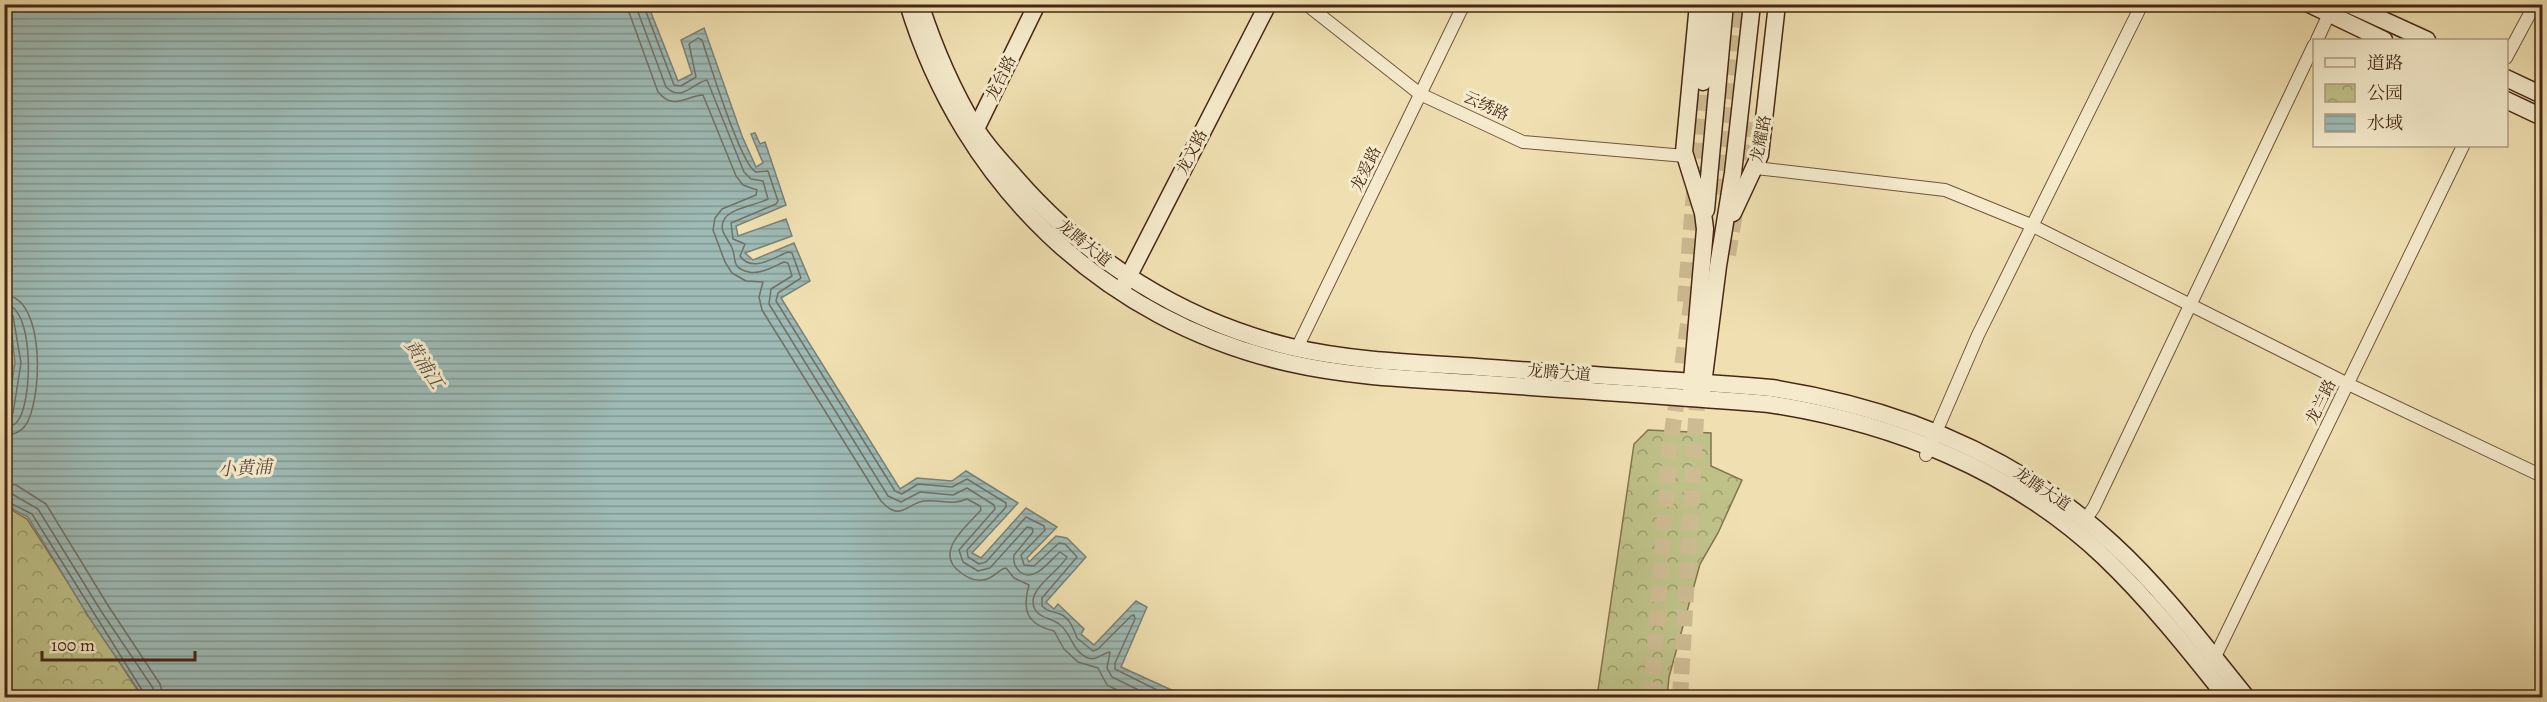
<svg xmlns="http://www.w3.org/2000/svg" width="2547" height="702" font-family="Alegreya,'Noto Serif SC',serif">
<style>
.park{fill:url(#park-crowns);stroke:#82744e;stroke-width:1.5}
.water{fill:url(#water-rules);stroke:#7b8076;stroke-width:1.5}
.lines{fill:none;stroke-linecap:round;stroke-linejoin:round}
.shore{stroke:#727166;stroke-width:1.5}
.secondary-tunnel{stroke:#cebb92;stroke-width:16;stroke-dasharray:16 8;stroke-linecap:butt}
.street-casing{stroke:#70553c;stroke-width:14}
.secondary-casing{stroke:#462715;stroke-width:19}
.street{stroke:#f5ebcc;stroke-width:12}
.secondary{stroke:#f5ebcc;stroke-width:16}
.labels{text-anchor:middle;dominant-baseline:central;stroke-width:6;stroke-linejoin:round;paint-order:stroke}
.street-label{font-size:16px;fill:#462715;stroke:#f5ebcc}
.water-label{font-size:18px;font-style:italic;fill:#5c4c3d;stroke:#f5ebcc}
</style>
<defs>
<pattern id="park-crowns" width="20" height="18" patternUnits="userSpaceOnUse" patternTransform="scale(1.5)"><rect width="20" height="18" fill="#bec188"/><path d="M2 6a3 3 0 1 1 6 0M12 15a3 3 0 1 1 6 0" fill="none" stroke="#9c9d6e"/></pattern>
<pattern id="water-rules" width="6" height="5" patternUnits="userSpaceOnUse" patternTransform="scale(1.5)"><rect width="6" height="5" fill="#9ebbb6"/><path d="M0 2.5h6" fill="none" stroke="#839893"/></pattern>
</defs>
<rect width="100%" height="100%" fill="#f0e0b1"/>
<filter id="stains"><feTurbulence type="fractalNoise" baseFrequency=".00333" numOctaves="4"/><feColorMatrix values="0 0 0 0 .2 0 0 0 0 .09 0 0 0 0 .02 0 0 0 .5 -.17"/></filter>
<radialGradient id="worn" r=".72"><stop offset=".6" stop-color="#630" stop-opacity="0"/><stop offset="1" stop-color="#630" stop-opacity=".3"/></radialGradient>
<g class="park">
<path d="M5,307C17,355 14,379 5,427Z"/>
<polygon points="1648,430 1711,433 1711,466 1742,480 1718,533 1700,564 1669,677 1667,697 1597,697 1634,444"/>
<polygon points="5,506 27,519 142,697 5,697"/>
</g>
<polygon class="water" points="4,5 648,5 678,81 692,74 681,40 704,28 742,136 756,167 763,163 751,134 755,133 760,144 765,142 786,205 736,226 738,236 786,219 792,236 745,253 753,260 794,243 810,281 781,298 900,489 917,478 952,481 966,471 1018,503 972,553 981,558 1026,508 1057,527 1027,558 1029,562 1056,536 1067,538 1086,557 1046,602 1054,609 1058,604 1084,629 1081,634 1094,645 1136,601 1147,607 1121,667 1187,697 143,697 90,619 28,517 5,505 5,427 15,363 12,335 4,307"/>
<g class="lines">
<g class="shore">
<path d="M626,4L658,92C674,111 686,96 703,95L736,176L743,185L757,190L756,195L722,209L715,218L713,230L725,262L732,273L746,281L763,282L759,297L762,310L881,501C901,523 907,503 924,501C940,499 952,506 967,499L980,506L981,510C967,526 933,552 960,572C966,577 974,581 982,580C993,580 998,569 1006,568L1014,578L1029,585C1022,610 1026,624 1054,631L1064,649L1078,662L1098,668L1107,685L1133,698"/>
<path d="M635,4L666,87C682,103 694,82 707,80L744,172L751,179L763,181L768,199C756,205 733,208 725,218C717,230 728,238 732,248C737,258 730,268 749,272C760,275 774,266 784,262L788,263L792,276L771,289L769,304L888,496L901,502L920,492L953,495L967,488L994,505L995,509L959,550L963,562L978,571L990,568L1027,527L1032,528L1033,532L1014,555C1013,561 1015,567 1020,572C1035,583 1050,560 1060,552L1067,557C1059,571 1034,585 1033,601C1033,618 1050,617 1059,624C1072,633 1071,651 1088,658C1097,661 1102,653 1110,652L1107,668L1112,677L1155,698"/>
<path d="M643,4L674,85L681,86L696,77L689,44L698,38L702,40C709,61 741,166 756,172L768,171L778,201L776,204L731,223L733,239L745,244L740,256C752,273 773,258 788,252L792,253L801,278L778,293L776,301L895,491L902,494L918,484L952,487L967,479L1006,503V507L967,550L968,557L979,564L986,562L1026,517L1044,526L1045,530L1021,555L1024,565L1034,566L1059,543L1065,544L1077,557L1042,598V606C1049,613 1053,611 1060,614C1070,618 1074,630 1077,638L1093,651L1098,649L1131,616L1134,615L1135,619L1115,663V669L1173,698"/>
<path d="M4,295C47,296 42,404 25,426C20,433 13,435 4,436"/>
<path d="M4,304C35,305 33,404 17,422C14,426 9,426 4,427"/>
<polyline points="4,311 13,316 21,363 13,413 4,419"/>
<polyline points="4,483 16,485 46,504 109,607 160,684 164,698"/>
<polyline points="4,492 12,494 38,509 101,611 153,688 155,698"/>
<polyline points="4,500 32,514 147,698"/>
</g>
<g class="secondary-tunnel">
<polyline points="1722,195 1743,4"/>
<polyline points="1728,255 1750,122"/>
<polyline points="1685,302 1703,82"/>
<polyline points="1651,698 1670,446 1693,291"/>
<polyline points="1680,698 1698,384"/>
</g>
<defs>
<g id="street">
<polyline points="1306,4 1420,94 1523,142 1685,156"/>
<polyline points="2317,40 2329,14"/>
<polyline points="2506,58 2535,4"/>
<polyline points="1756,168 1945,190 2031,225 2348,384 2542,476"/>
<polyline points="1297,348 1464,4"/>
<polyline points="1926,455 1978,335 2142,4"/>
<polyline points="2085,520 2094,507 2314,45"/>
<polyline points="2212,663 2463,146"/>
</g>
<g id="secondary">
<path d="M908,4C963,185 1104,321 1289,363C1350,377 1412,379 1474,383C1573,390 1671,396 1769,404C1893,423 2012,470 2104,557C2149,600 2188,649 2227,698"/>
<path d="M920,4C934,47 953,91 976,129C987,147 1001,161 1015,177C1087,260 1183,321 1291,347C1352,361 1415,363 1477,367C1575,374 1673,380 1771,388C1898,408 2018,456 2113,544C2163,590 2204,645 2247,698"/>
<polyline points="2309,4 2384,40"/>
<polyline points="2348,4 2427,40"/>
<polyline points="2506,78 2542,95"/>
<polyline points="1703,82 1711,4"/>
<polyline points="2506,100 2542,117"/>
<polyline points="973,135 1037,4"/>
<polyline points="1706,210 1725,4"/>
<polyline points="1733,213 1760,155 1777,4"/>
<polyline points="1124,285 1268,4"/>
<polyline points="1691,392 1705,229 1703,213 1684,152 1698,4"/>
<polyline points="1702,392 1718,266 1733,173 1752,4"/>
</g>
</defs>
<use href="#street" class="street-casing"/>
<use href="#secondary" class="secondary-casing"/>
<use href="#street" class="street"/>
<use href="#secondary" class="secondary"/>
</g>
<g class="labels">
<g class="street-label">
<text transform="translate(1001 78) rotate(-64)">龙台路</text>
<text transform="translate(1486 106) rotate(25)">云绣路</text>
<text transform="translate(1761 139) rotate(-79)">龙耀路</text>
<text transform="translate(1192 152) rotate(-63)">龙文路</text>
<text transform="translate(1366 169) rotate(-64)">龙爱路</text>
<text transform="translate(1084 243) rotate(39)">龙腾大道</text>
<text transform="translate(1559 373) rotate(4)">龙腾大道</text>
<text transform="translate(2321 402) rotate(-64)">龙兰路</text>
<text transform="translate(2042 489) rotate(34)">龙腾大道</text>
</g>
<g class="water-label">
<text transform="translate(424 364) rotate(57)">黄浦江</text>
<text transform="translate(245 468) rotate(-3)">小黄浦</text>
</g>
</g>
<rect width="2547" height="702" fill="none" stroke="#f0e0b1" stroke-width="24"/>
<rect x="6" y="6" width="2535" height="690" fill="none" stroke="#462715" stroke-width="3"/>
<rect x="12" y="12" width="2523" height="678" fill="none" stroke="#462715" stroke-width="1.5"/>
<rect x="2313" y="39" width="195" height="108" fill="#f5ebcc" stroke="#af9d83" stroke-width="1.5"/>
<rect x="2325" y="58" width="30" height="9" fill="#f5ebcc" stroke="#af9d83" stroke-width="1.5"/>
<text x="2367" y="69" font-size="18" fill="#462715">道路</text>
<rect x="2325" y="84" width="30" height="18" fill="url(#park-crowns)" stroke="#af9d83" stroke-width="1.5"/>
<text x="2367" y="99" font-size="18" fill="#462715">公园</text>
<rect x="2325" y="114" width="30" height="18" fill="url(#water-rules)" stroke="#af9d83" stroke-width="1.5"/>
<text x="2367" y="129" font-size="18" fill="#462715">水域</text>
<path d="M42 651v9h153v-9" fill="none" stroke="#462715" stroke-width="3"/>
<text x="51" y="651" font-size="18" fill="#462715" stroke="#f5ebcc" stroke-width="4.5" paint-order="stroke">100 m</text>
<rect width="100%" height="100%" filter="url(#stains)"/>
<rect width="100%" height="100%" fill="url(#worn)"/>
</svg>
